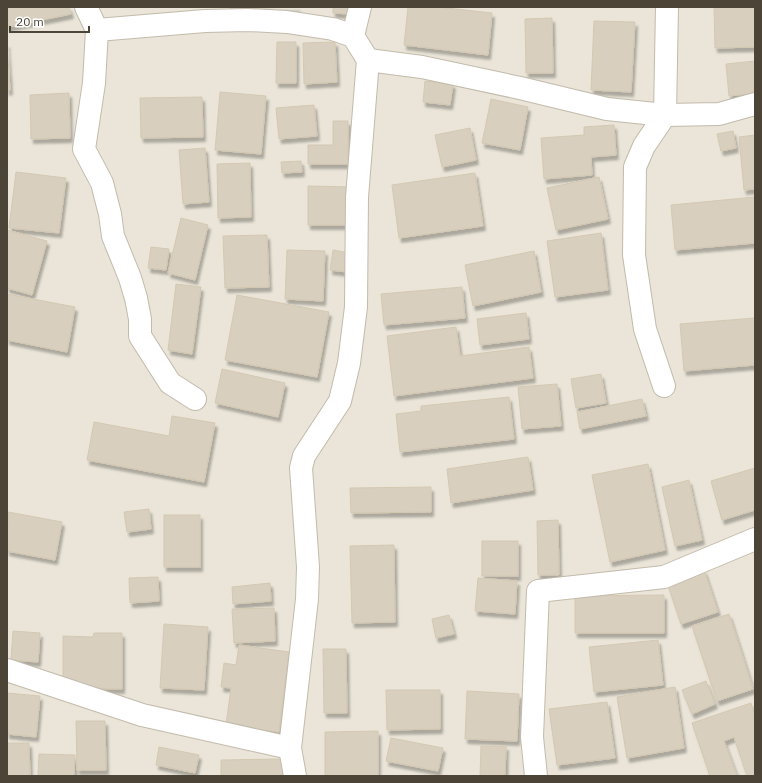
<svg xmlns="http://www.w3.org/2000/svg" width="762" height="783" font-family="'IBM Plex Sans',sans-serif">
<style>
.residential{fill:#eae5d8}
.building{fill:#d8cfbf;stroke:#d4c8b1;filter:url(#shadow)}
.lines{fill:none;stroke-linecap:round;stroke-linejoin:round}
.minor-casing{stroke:#c2bbac;stroke-width:24}
.minor{stroke:#fff;stroke-width:22}
</style>
<defs>
<filter id="shadow"><feDropShadow dx="2.5" dy="4.5" stdDeviation="1" flood-color="#0004"/></filter>
</defs>
<rect width="100%" height="100%" fill="#f6f3ea"/>
<rect class="residential" x="7" y="7" width="748" height="769"/>
<g class="building">
<polygon points="7,7 69,7 71,14 7,27"/>
<polygon points="230,7 298,7 230,9"/>
<polygon points="333,7 349,7 349,14 333,13"/>
<polygon points="408,7 438,7 492,13 488,55 404,45"/>
<polygon points="714,7 755,7 755,47 715,48"/>
<polygon points="552,18 553,73 526,73 525,19"/>
<polygon points="594,21 635,22 631,92 591,90"/>
<polygon points="277,42 296,42 296,83 276,83"/>
<polygon points="335,42 337,82 304,84 303,43"/>
<polygon points="7,43 10,90 7,91"/>
<polygon points="755,61 755,93 729,96 726,64"/>
<polygon points="425,81 453,84 450,105 423,102"/>
<polygon points="220,92 266,96 261,154 215,150"/>
<polygon points="69,93 70,138 31,139 30,95"/>
<polygon points="202,97 203,137 141,138 140,98"/>
<polygon points="491,99 528,107 520,150 482,143"/>
<polygon points="314,105 317,136 279,139 276,108"/>
<polygon points="333,121 348,121 348,164 308,164 308,145 333,145"/>
<polygon points="614,125 616,155 591,157 592,175 544,179 541,138 584,135 584,127"/>
<polygon points="470,128 476,160 442,167 435,135"/>
<polygon points="733,131 736,148 721,151 717,134"/>
<polygon points="755,135 755,189 744,190 739,137"/>
<polygon points="205,148 209,202 183,204 179,150"/>
<polygon points="301,161 302,172 282,173 281,162"/>
<polygon points="250,163 251,217 218,218 217,164"/>
<polygon points="16,172 66,178 59,233 9,228"/>
<polygon points="475,173 483,226 399,238 392,185"/>
<polygon points="599,177 608,219 556,230 547,188"/>
<polygon points="308,186 354,187 354,225 308,225"/>
<polygon points="755,197 755,243 675,250 671,205"/>
<polygon points="181,218 208,225 195,280 168,273"/>
<polygon points="7,230 47,241 32,295 7,288"/>
<polygon points="601,233 608,290 555,297 547,241"/>
<polygon points="267,235 269,287 225,288 223,236"/>
<polygon points="151,247 169,249 166,270 148,268"/>
<polygon points="287,250 325,251 323,301 285,299"/>
<polygon points="333,250 350,253 347,272 330,270"/>
<polygon points="534,251 541,292 473,306 465,265"/>
<polygon points="176,284 201,287 192,354 168,350"/>
<polygon points="462,287 465,318 384,325 381,294"/>
<polygon points="7,294 75,307 67,352 7,340"/>
<polygon points="237,295 329,312 317,377 225,360"/>
<polygon points="526,313 529,339 480,345 477,319"/>
<polygon points="755,318 755,365 684,371 680,324"/>
<polygon points="456,327 460,356 529,347 533,378 394,396 387,336"/>
<polygon points="222,369 285,383 278,417 215,403"/>
<polygon points="601,374 606,403 576,408 571,379"/>
<polygon points="557,384 561,426 522,429 518,387"/>
<polygon points="509,397 514,439 400,452 396,414 421,411 421,406"/>
<polygon points="642,399 646,416 580,429 577,412"/>
<polygon points="172,416 215,423 204,482 87,460 94,422 169,436"/>
<polygon points="528,457 533,490 451,503 447,469"/>
<polygon points="648,464 665,550 610,562 592,475"/>
<polygon points="755,468 755,510 722,520 711,481"/>
<polygon points="689,480 702,540 675,546 662,487"/>
<polygon points="431,487 431,512 351,513 350,488"/>
<polygon points="149,509 151,529 127,532 124,512"/>
<polygon points="8,512 62,522 55,560 7,551"/>
<rect x="164" y="515" width="36" height="52"/>
<polygon points="558,520 559,575 538,575 537,521"/>
<rect x="482" y="541" width="36" height="35"/>
<polygon points="394,545 395,622 352,623 350,546"/>
<polygon points="704,570 718,612 681,624 667,582"/>
<polygon points="158,577 159,601 130,603 129,578"/>
<polygon points="478,578 517,581 515,614 475,611"/>
<polygon points="270,583 271,601 233,604 232,587"/>
<polygon points="664,595 664,633 575,633 575,596"/>
<polygon points="274,608 275,641 234,643 232,609"/>
<polygon points="729,614 753,689 717,701 692,626"/>
<polygon points="449,615 454,634 436,638 432,619"/>
<polygon points="164,624 208,627 204,690 160,688"/>
<polygon points="13,631 40,633 38,662 11,660"/>
<polygon points="94,633 122,633 122,689 63,688 63,636 93,637"/>
<polygon points="658,640 663,685 594,692 589,647"/>
<polygon points="239,645 289,652 279,732 226,725 231,688 221,687 224,663 236,665"/>
<polygon points="323,649 346,649 347,713 324,713"/>
<polygon points="706,681 715,704 692,714 682,690"/>
<polygon points="675,687 684,748 627,758 617,697"/>
<polygon points="386,690 440,690 440,729 387,730"/>
<polygon points="467,691 519,694 517,741 465,739"/>
<polygon points="7,693 40,696 36,737 7,734"/>
<polygon points="607,702 615,758 557,765 549,709"/>
<polygon points="751,703 755,716 755,776 747,776 734,737 724,741 737,776 710,776 692,723"/>
<polygon points="76,721 105,721 106,770 77,770"/>
<polygon points="378,731 378,776 325,776 325,732"/>
<polygon points="391,738 443,748 438,771 386,761"/>
<polygon points="7,743 29,743 30,776 7,776"/>
<polygon points="481,746 506,746 505,776 480,776"/>
<polygon points="159,747 199,755 195,773 156,765"/>
<polygon points="39,754 75,755 74,776 38,776"/>
<polygon points="283,759 283,776 221,776 221,760"/>
</g>
<g class="lines">
<defs>
<g id="minor">
<polyline points="86,7 97,30 94,83 84,149 102,183 110,214 113,236 130,278 136,298 140,319 140,336 170,383 195,399"/>
<polyline points="97,30 205,21 248,20 287,22 333,29 353,36 368,60 357,197 356,307 349,363 340,401 304,456 301,468 308,567 307,599 290,748 295,776"/>
<polyline points="353,36 360,7"/>
<polyline points="368,60 422,67 520,88 607,109 665,115 719,114 755,104"/>
<polyline points="664,386 645,329 634,255 635,167 644,146 665,115 667,7"/>
<polyline points="7,670 142,715 290,748"/>
<polyline points="536,776 532,737 538,591 664,577 755,539"/>
</g>
</defs>
<use href="#minor" class="minor-casing"/>
<use href="#minor" class="minor"/>
</g>
<rect width="762" height="783" fill="none" stroke="#4b4437" stroke-width="16"/>
<path d="M10 26v6h79v-6" fill="none" stroke="#4b4437" stroke-width="2"/>
<text x="16" y="26" font-size="12" fill="#4b4437" stroke="#ffffff" stroke-width="3" paint-order="stroke">20 m</text>
</svg>
